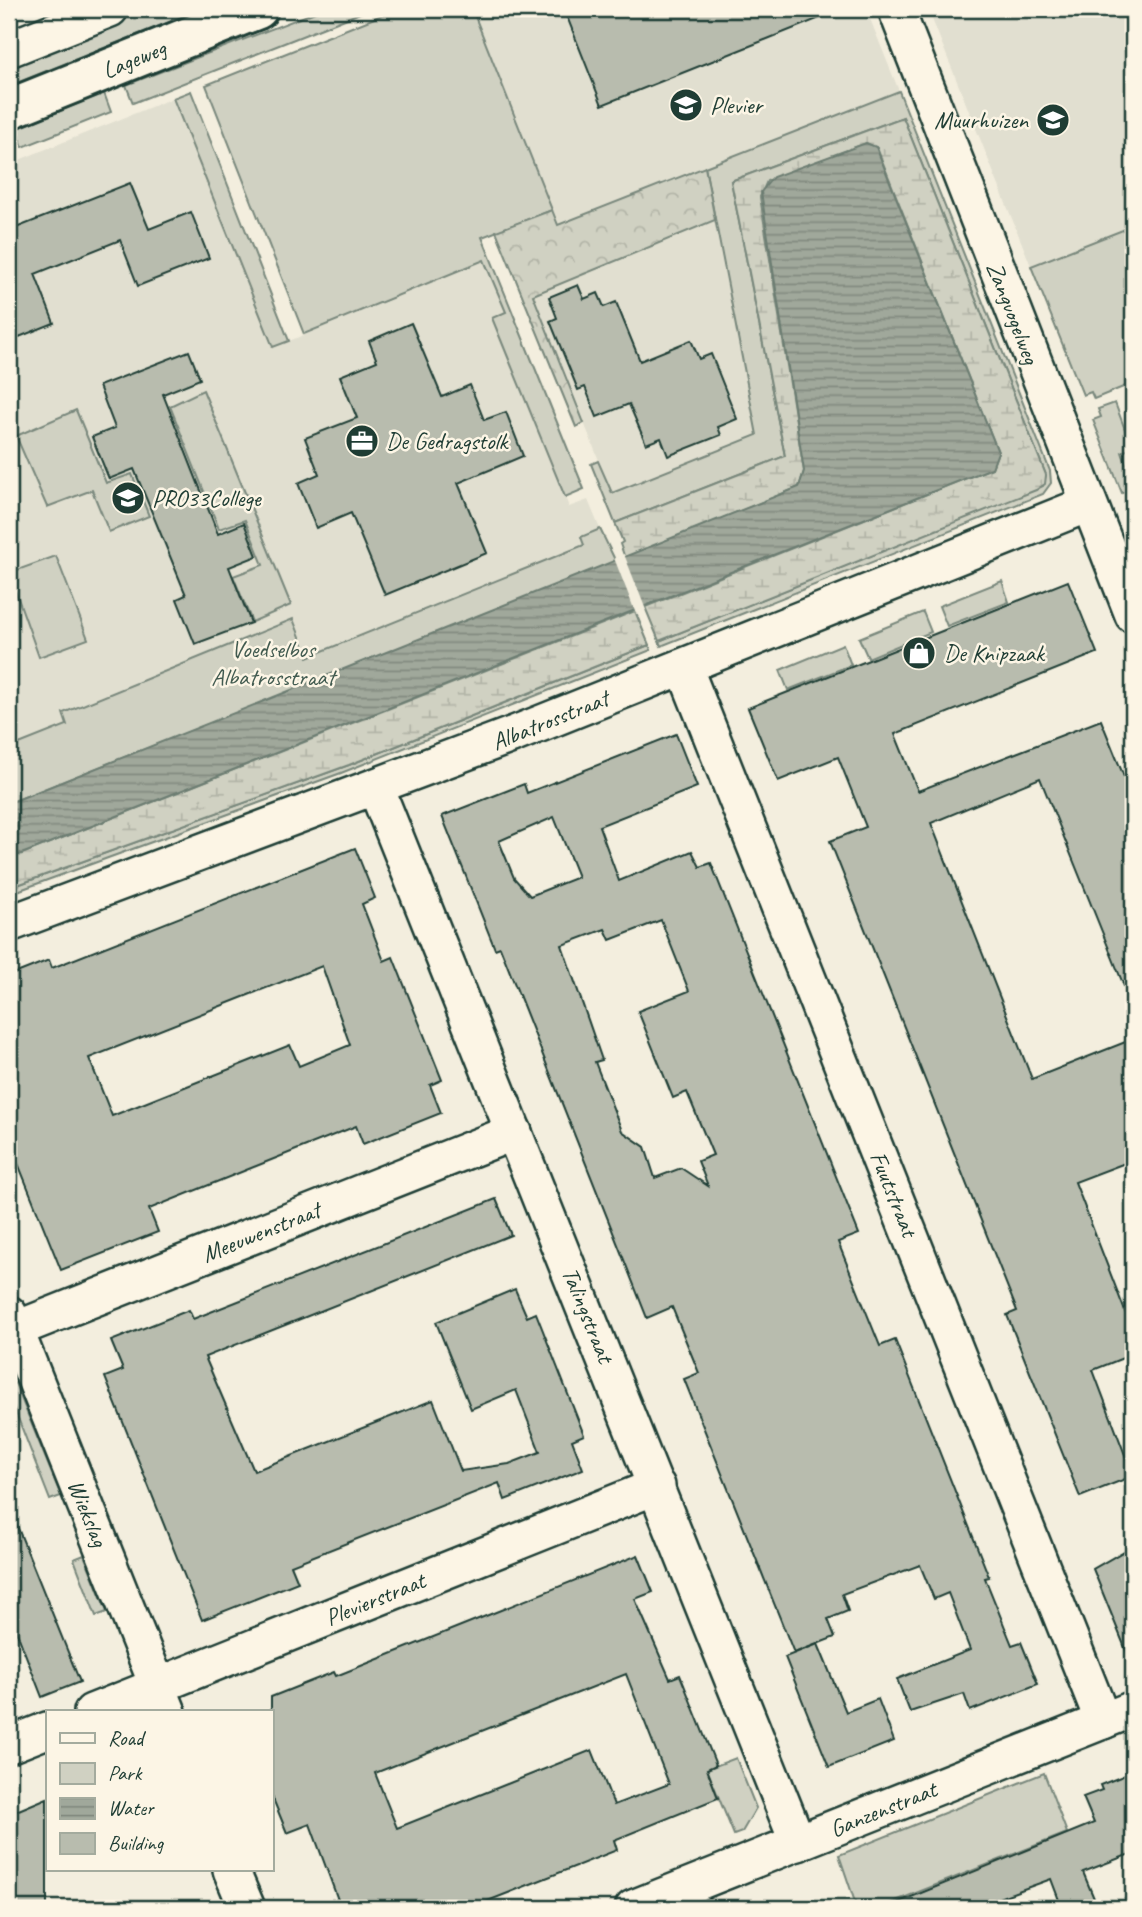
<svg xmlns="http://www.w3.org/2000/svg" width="1142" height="1917" font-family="Caveat,sans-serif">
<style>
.built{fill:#e1dfd0}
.green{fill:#d0d1c2;stroke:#78877b;stroke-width:2}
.forest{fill:url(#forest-crowns);stroke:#78877b;stroke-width:2}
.wetland{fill:url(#wetland-marsh);stroke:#78877b;stroke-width:2}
.water{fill:url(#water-rules);stroke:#6c7d72;stroke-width:2}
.pier{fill:#f3eede}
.building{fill:#b8bcae;stroke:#1f3d34;stroke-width:2;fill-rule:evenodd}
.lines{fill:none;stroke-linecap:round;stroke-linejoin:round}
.minor-casing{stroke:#1f3d34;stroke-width:40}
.tertiary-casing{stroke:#1f3d34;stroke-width:44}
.minor{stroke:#fcf5e5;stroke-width:35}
.tertiary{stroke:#fcf5e5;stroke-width:38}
.labels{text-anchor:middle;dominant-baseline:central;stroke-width:5;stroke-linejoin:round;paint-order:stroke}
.street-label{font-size:24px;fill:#1f3d34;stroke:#fcf5e5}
.poi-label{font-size:24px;fill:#1f3d34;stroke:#fcf5e5;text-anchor:start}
.park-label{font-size:24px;fill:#425b50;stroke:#fcf5e5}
</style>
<defs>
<pattern id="forest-crowns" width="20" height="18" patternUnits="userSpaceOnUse" patternTransform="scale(1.75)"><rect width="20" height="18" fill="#d0d1c2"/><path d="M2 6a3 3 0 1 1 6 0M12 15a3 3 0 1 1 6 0" fill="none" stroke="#b2b4a7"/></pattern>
<pattern id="wetland-marsh" width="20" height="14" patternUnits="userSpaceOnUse" patternTransform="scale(1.75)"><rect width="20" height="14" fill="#d0d1c2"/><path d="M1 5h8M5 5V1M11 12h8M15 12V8" fill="none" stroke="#b2b4a7"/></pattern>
<pattern id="water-rules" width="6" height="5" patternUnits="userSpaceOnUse" patternTransform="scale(1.75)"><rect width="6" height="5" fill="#a0a89b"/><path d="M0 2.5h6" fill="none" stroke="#828a7f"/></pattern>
</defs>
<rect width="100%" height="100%" fill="#f3eede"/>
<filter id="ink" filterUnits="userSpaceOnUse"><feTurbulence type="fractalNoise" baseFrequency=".0143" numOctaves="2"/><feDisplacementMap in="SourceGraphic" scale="14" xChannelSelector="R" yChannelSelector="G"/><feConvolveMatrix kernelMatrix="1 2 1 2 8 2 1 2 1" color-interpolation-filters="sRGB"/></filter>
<g filter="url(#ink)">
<g class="built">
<polygon points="472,9 866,9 899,91 558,226"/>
<polygon points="928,9 1133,9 1133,226 1031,266"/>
<polygon points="173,98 236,256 289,341 484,260 506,312 493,318 569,507 588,500 600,529 581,537 584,545 308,658 292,619 63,712 68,725 9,748 9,164"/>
<polygon points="715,220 757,435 612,493 533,295"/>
</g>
<g class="green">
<polygon points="148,9 202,9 9,86 9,64"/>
<polygon points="323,9 365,11 133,103 126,85"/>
<polygon points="397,9 472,9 552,210 482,237 584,489 565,497 492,318 506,312 484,260 304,334 206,85"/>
<polygon points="191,91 289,341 273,347 173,98"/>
<polygon points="899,91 1050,471 1051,483 1043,494 661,646 659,641 1043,486 1046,475 903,117 731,181 785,456 615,523 591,464 598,461 612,493 757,435 705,167"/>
<polygon points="104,93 111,112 23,147 16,129"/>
<polygon points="1133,226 1133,383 1094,399 1091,392 1083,395 1031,266"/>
<polygon points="203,390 291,605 252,622 233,576 263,565 245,520 219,529 170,406"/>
<polygon points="1115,403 1132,448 1122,452 1129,472 1133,471 1133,489 1122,493 1093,420 1101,417 1098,409"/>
<polygon points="76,410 106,483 132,474 149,516 109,532 92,490 47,507 16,436"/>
<polygon points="600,529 616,562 9,803 9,748 67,725 63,713 293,619 308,657 584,545 581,537"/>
<polygon points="56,556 88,639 39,657 9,573"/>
<polygon points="1002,581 1009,602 947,626 939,606"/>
<polygon points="923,612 931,632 868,658 859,638"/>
<polygon points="843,644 851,665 788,690 780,670"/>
<polygon points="649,645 651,650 341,773 9,894 9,888 349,765"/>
<polygon points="15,1383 61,1496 50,1500 9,1395 9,1386"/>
<polygon points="84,1555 107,1612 96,1616 74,1559"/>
<polygon points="736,1758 756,1808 742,1832 734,1835 707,1769"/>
<polygon points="1044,1773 1067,1833 878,1908 857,1908 839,1855"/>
</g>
<polygon class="forest" points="705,167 715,220 533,295 584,423 576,427 496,231 552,210 558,225"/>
<g class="wetland">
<polygon points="903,117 1046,475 1045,484 1036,490 659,641 645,607 992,468 998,452 877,148 866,143 767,181 760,197 804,471 799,487 625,558 620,544 623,542 615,523 785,456 731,181"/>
<polygon points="635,611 649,645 349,765 9,888 9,859"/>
</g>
<polygon class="water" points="866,143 876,147 998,452 992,468 9,859 9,803 799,487 804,471 761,192 773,177"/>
<polygon class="pier" points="624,554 646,610 636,614 614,558"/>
<g class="building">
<polygon points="564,9 839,9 840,10 602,105"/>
<polygon points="130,183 149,229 191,212 209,258 138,286 120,240 35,274 54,323 9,341 9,213 16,228"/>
<polygon points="578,285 584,299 598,293 604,307 616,302 640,361 691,340 699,359 711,354 737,419 718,427 721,435 668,456 661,438 646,444 629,404 597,417 585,387 578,390 550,321 557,318 549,297"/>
<polygon points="411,323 442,397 470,385 484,420 506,412 523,456 458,483 487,553 385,595 351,513 316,528 298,483 319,474 305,438 357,418 340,376 377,361 369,341"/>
<polygon points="189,351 200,379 163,394 218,534 244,523 257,556 229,567 251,623 195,644 177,599 186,595 134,469 109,479 92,437 115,428 99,386"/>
<polygon points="1068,581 1097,653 895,734 918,791 1101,720 1133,799 1132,1006 1040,778 931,823 1032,1079 1133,1039 1133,1160 1075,1182 1133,1332 1133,1354 1093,1370 1133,1476 1080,1497 1007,1315 1017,1311 830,841 866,827 838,757 778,781 748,708"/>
<path d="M676,734L697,787L599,826L619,881L692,851L700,867L711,863L859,1234L838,1242L880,1346L895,1340L989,1577L985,1578L1012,1645L1021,1642L1038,1684L970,1711L964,1694L910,1712L897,1679L970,1650L948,1593L934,1599L920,1565L842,1594L848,1611L828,1619L835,1637L794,1653L684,1379L699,1373L672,1307L647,1318L500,947L495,949L442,816L524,784L527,793ZM554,817L578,877L530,896L514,878L499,841ZM661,920L689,991L638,1011L673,1098L687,1092L713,1155L698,1161L708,1186L681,1168L655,1178L645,1147L622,1131L595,1062L602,1060L562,945L605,929L610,940Z"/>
<path d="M355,848L375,898L362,904L384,961L393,957L442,1080L430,1085L441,1113L363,1144L356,1126L149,1209L158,1232L61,1270L9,1141V976L49,960L52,968ZM322,966L350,1045L299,1066L290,1045L112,1116L89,1058Z"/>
<polygon points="496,1199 511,1235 205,1357 254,1471 433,1400 461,1471 509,1464 540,1452 516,1390 471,1409 436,1322 515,1289 527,1317 536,1313 584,1435 572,1440 583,1469 505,1500 499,1483 291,1565 298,1582 202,1620 105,1377 123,1370 111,1341 189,1310 193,1319"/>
<polygon points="9,1506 80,1682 42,1697 9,1612"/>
<polygon points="1133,1546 1133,1665 1132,1665 1093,1569"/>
<path d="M638,1555L653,1592L635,1599L670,1679L680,1675L716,1765L707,1769L718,1798L614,1840L617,1850L470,1908H341L310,1824L287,1833L271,1794V1697L334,1672L336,1676ZM626,1674L669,1784L614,1805L592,1750L397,1828L375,1773Z"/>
<polygon points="818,1644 846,1712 878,1699 894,1741 829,1767 785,1657"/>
<polygon points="1133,1772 1133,1862 1130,1854 1083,1872 1098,1908 1062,1908 1051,1879 971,1908 884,1908 1094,1823 1083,1797 1102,1790 1100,1785"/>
<polygon points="47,1798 47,1908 9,1908 9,1814"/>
</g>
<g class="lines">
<defs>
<g id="minor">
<polyline points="896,9 1133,615"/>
<polyline points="9,49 110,9"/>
<polyline points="684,667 1103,1721"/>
<polyline points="376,788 798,1843"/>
<polyline points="9,924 517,733 1088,504"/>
<polyline points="9,1314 168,1712"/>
<polyline points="9,1332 514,1132"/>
<polyline points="92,1712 657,1486"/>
<polyline points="9,1745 47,1730"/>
<polyline points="231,1870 247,1908"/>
<polyline points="633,1908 1133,1709"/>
</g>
<polyline id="tertiary" points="9,109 258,9"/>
</defs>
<use href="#minor" class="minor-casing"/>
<use href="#tertiary" class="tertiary-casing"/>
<use href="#minor" class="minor"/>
<use href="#tertiary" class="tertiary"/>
</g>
</g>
<defs>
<symbol id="school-disc" viewBox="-11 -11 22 22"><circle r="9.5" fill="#1f3d34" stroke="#fcf5e5"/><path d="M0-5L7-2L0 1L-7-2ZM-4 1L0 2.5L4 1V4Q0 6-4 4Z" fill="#fff"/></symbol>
<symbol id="office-disc" viewBox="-11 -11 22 22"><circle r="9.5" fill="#1f3d34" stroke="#fcf5e5"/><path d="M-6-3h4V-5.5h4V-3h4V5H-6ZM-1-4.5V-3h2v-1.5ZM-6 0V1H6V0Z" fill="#fff"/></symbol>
<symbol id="shop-disc" viewBox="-11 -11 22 22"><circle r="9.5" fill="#1f3d34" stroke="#fcf5e5"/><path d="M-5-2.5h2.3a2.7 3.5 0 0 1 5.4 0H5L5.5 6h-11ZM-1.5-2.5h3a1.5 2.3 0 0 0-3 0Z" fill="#fff"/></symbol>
</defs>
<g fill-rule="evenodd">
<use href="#school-disc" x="667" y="86" width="38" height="38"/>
<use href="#school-disc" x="1034" y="101" width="38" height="38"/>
<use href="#office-disc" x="343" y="422" width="38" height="38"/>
<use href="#school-disc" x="109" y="479" width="38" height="38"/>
<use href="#shop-disc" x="900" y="634" width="38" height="38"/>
</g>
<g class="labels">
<g class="street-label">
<text transform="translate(134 59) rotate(-22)">Lageweg</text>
<text transform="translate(1013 313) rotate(69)">Zangvogelweg</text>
<text transform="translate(550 720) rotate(-22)">Albatrosstraat</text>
<text transform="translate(894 1194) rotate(68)">Fuutstraat</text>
<text transform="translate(261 1232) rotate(-22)">Meeuwenstraat</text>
<text transform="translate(588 1315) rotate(68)">Talingstraat</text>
<text transform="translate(88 1513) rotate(68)">Wiekslag</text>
<text transform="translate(375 1599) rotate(-22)">Plevierstraat</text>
<text transform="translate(883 1809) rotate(-22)">Ganzenstraat</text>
</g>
<g class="poi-label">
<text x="710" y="105">Plevier</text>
<text x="1028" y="120" text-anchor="end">Muurhuizen</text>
<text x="386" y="441">De Gedragstolk</text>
<text x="152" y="498">PRO33College</text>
<text x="944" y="653">De Knipzaak</text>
</g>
<g class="park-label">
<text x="273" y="649">Voedselbos<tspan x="273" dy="28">Albatrosstraat</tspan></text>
</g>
</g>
<rect width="1142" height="1917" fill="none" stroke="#fcf5e5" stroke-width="35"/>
<rect x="18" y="18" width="1107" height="1882" fill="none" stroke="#1f3d34" stroke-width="2.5" filter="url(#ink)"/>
<rect x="46" y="1710" width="228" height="161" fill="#fcf5e5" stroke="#a4ab9e" stroke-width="2"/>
<rect x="60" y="1733" width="35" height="10" fill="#fcf5e5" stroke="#a4ab9e" stroke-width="2"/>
<text x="108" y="1745" font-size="21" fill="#1f3d34">Road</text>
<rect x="60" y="1763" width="35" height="21" fill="#d0d1c2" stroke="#a4ab9e" stroke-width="2"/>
<text x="108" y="1780" font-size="21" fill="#1f3d34">Park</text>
<rect x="60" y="1798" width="35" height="21" fill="url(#water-rules)" stroke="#a4ab9e" stroke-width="2"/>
<text x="108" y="1815" font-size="21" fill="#1f3d34">Water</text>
<rect x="60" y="1833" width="35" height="21" fill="#b8bcae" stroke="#a4ab9e" stroke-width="2"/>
<text x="108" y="1850" font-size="21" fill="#1f3d34">Building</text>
</svg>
